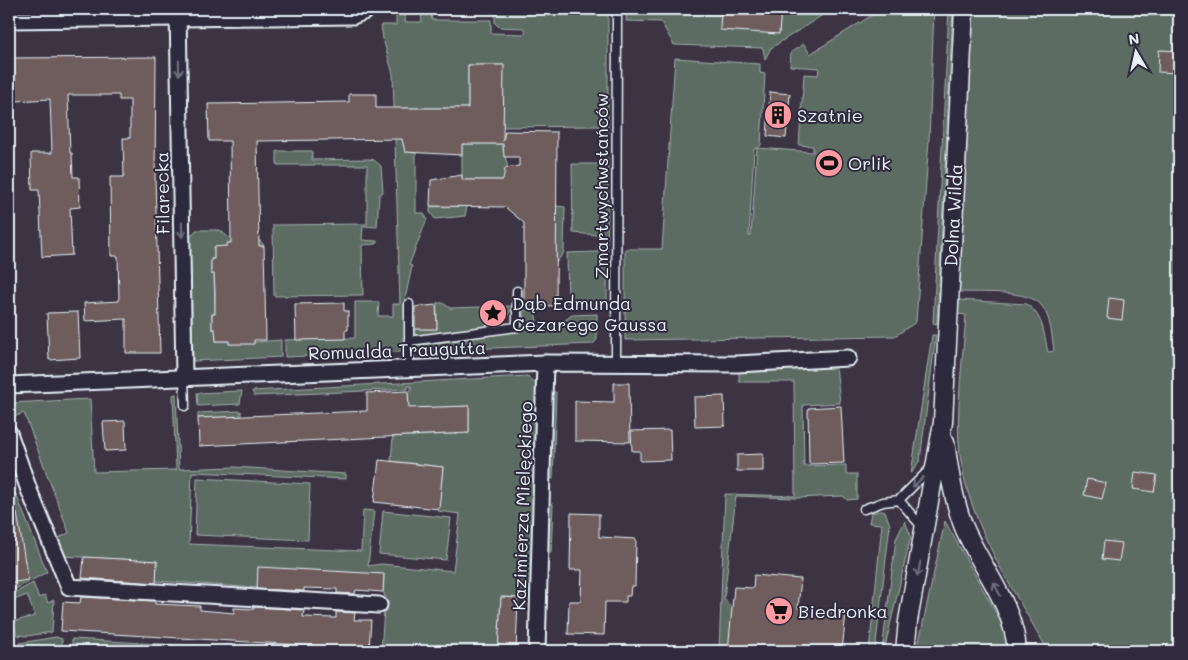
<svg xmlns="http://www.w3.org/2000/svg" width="1188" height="660" font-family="Mali,sans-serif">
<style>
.green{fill:#5d6c63;stroke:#a2aeae;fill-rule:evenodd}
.building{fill:#6e5d5b;stroke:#e8f1f8}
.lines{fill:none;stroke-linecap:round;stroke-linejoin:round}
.service-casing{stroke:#e8f1f8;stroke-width:11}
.minor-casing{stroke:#e8f1f8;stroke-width:19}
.tertiary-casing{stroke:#e8f1f8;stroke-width:21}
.service{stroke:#2f2a3d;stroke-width:8}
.minor{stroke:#2f2a3d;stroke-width:15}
.tertiary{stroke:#2f2a3d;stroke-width:18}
.oneway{stroke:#70707e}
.labels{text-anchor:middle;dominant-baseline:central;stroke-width:4;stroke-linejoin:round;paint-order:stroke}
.poi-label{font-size:18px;fill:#e8f1f8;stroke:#2f2a3d;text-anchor:start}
.street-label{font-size:18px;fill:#e8f1f8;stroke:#2f2a3d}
</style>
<rect width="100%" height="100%" fill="#3c3443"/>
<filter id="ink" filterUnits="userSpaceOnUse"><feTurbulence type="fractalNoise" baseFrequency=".02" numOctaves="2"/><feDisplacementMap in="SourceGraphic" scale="10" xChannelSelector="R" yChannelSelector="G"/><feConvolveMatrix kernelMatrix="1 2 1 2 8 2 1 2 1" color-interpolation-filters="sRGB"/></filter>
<g filter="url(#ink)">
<g class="green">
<polygon points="396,9 406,9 405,22 422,22 421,14 431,14 432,20 491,20 491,33 524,34 526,31 524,28 499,27 495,23 495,9 608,9 608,133 599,134 599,126 503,127 503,65 468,65 468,108 403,108 405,152 416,153 416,213 424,213 427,219 409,265 412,266 404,304 405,336 401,341 401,352 285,357 285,340 355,338 355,302 379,302 378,316 393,316 393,304 400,304 393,74 383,39 381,25 396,25"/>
<polygon points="627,9 832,9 771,48 765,59 763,48 674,45 661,22 626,21"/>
<path d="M882,9H934L929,140L916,322L895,336L625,340V249H662L675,58L760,64V73L765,74L761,145L758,148L813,152V146L799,145L804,74L818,75L819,68L790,66L791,52L804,44L810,54ZM757,148L751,236H749L754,149Z"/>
<polygon points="949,9 953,9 937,324 933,323"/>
<path d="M974,9H1179V651H1048C1014,590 969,526 960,455C955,414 963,357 966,315L958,314L959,300L1026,304C1043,314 1044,334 1048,352L1054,351C1052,337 1051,318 1042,306C1030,289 979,293 959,292Z"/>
<polygon points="462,144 502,144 511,180 462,180"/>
<polygon points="277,151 312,151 312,160 369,159 374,160 381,166 383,192 379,195 377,227 363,226 362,240 377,241 377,244 362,245 363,295 274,296 273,225 367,224 367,165 277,165"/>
<polygon points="599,158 608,158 607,305 568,304 567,253 598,252 598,235 573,233 572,164 598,164"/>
<polygon points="467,206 465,216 435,219 430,212 430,207"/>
<polygon points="556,206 565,207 564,252 556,263"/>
<path d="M196,230H220L229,238C240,238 258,233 264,246H252V242L228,243L227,246L214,247V259H211V274H214L215,314H212V329H215L216,341H229L230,344L281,340V357L193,361L190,238Z"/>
<polygon points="437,303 443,303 450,308 513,306 506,319 497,324 415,337 415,329 437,329"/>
<polygon points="523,310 535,310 538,327 561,323 572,315 597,314 597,340 593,344 417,351 416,346 524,330"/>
<polygon points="932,335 936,335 920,460 911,474"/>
<polygon points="836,366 840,403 803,405 804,466 846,465 846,474 857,474 857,499 847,500 843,496 795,498 736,496 724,598 733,609 728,651 719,651 725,494 795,496 794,382 739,382 739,371"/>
<polygon points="528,376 532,382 537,382 531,598 501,597 498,651 381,651 385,596 383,592 384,575 257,588 156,581 157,561 62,556 56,539 69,533 24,413 11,418 9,403 90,399 94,472 176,470 173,395 176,394 179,469 234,467 346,474 346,479 192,472 189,544 361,551 363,510 374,511 368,566 381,564 453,571 460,514 438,511 443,467 391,461 393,437 469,433 469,406 409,409 408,391 411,391 411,386 408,386 408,389 254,396 252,391"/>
<polygon points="242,391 240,404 198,406 197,393"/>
<polygon points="551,392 556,392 553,479 549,477"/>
<polygon points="241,411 241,416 198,418 198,413"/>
<polygon points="9,475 14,489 13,494 16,494 47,572 12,591 11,582 28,579 26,561 23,561 19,525 9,527"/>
<polygon points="197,478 310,484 308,540 195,535"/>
<polygon points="548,503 553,504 551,553 546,553"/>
<polygon points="383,511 451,518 446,560 379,554"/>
<polygon points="880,511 885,511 890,525 875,651 869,651 882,524 869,523 871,513"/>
<polygon points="905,521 911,536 884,651 882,651 896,539"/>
<polygon points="945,521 999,618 1005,633 1007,651 917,651"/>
<polygon points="33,583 39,598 45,595 48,603 54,600 52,632 27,636 17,635 13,624 15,621 35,616 27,595 9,602 9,595 15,593"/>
<polygon points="56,637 62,639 62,651 19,651 20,643"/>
<polygon points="72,639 248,649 248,651 72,651"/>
</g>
<g class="building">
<polygon points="721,9 781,9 779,34 720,30"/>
<polygon points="1159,50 1179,51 1179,73 1158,72"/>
<polygon points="156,57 155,177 160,353 126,353 126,319 85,321 84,303 119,301 118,256 111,256 110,177 124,177 123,138 130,138 130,100 119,100 119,95 68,95 70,153 72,153 73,177 79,177 80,207 70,208 72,255 42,257 39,190 32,190 31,153 52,153 50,99 15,101 14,94 9,94 9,58"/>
<polygon points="468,65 504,65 503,141 505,131 557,132 556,306 524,305 524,223 505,207 430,206 431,180 462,175 462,180 503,180 505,168 519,166 519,157 504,157 503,144 462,144 462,155 405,152 402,139 257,141 259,246 264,246 266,340 254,340 254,344 229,344 229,341 216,341 215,329 212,329 212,314 215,314 215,291 214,274 211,274 211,259 214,259 214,247 227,246 227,243 231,243 230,141 209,141 208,104 349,102 349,94 376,94 376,108 468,108"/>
<polygon points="770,92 790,94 786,138 767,136"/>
<polygon points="1109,298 1124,300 1122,320 1107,318"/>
<polygon points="344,303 344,311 348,311 348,330 345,330 345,339 296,340 295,304"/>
<polygon points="436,305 437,329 415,329 415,307"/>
<polygon points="78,312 80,358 49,360 47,313"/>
<polygon points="614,383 629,383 630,442 575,441 575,401 614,402"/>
<polygon points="408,391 409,408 469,406 469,433 199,446 198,418 367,411 367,393"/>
<polygon points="724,396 725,426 695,427 694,397"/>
<polygon points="841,406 844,463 809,464 808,408"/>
<polygon points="125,421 126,450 105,451 103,422"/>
<polygon points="670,430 671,460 640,461 640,451 632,451 631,431"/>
<polygon points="763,454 763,471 737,471 737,455"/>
<polygon points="379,460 443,467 439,509 374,502"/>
<polygon points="1135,472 1157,475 1154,492 1133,489"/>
<polygon points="1087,479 1106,483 1102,499 1084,495"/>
<polygon points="17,513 28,580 9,583 9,514"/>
<polygon points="571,513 599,514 599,537 636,539 635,586 631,586 630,596 626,596 626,602 605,602 604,635 568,634 569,601 581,601 582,570 570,570"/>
<polygon points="1104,541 1122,543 1119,561 1102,559"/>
<polygon points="84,557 157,561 156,583 82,578"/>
<polygon points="258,567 384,574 383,592 356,590 355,594 337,593 337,589 304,588 304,591 257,589"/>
<polygon points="754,575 801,579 798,608 846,613 842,651 728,651 734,587 753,588"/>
<polygon points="81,597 155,601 155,604 200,606 200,610 234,613 234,608 254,609 254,607 304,610 303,617 336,618 336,612 355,613 354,620 371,620 369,649 61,631 63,602 80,603"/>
<polygon points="501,597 518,598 516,651 498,651"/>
</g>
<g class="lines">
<defs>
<g id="service">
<polyline points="409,341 517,327 517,291"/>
<polyline points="616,363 617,9"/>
<polyline points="409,368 409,304"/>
<polyline points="184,377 185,406"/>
<polyline points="899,500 922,527"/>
<polyline points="864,509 883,502 899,500 931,468"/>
</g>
<g id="minor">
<polyline points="178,9 184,377"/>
<polyline points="9,20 353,16 366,11 367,9"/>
<polyline points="9,385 545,363 737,364 848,358"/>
<polyline points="9,433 29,490 69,587 379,605"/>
<polyline points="537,651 545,363"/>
</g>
<g id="tertiary">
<path d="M945,442C949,470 953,498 963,525C980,567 1014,604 1017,651"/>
<polyline points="905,651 908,621 943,422 964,9"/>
</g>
</defs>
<use href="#service" class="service-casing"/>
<use href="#minor" class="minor-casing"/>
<use href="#tertiary" class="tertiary-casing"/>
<use href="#service" class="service"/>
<use href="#minor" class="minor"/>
<use href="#tertiary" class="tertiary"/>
</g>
<defs><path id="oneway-shaft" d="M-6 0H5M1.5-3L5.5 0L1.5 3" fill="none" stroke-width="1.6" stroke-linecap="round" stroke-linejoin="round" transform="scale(1.25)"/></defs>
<g class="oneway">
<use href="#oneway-shaft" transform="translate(179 68) rotate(89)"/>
<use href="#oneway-shaft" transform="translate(182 230) rotate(89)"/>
<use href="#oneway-shaft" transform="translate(918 482) rotate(135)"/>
<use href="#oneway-shaft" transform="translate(919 569) rotate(100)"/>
<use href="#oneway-shaft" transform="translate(997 589) rotate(-117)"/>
</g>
</g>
<defs>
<symbol id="building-disc" viewBox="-11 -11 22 22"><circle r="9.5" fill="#ff9aa2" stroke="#2f2a3d"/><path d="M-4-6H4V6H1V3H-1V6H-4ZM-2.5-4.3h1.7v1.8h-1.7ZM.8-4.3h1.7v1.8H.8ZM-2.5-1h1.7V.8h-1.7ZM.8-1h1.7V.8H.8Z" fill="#111"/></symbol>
<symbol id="stadium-disc" viewBox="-11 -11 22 22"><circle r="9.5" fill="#ff9aa2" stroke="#2f2a3d"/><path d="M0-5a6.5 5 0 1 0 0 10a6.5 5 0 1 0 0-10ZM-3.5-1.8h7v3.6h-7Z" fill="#111"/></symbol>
<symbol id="sight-disc" viewBox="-11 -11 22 22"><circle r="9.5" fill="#ff9aa2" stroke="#2f2a3d"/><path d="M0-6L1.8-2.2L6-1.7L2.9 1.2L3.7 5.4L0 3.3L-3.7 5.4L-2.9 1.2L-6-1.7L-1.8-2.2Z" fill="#111"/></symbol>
<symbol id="supermarket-disc" viewBox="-11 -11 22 22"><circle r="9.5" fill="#ff9aa2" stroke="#2f2a3d"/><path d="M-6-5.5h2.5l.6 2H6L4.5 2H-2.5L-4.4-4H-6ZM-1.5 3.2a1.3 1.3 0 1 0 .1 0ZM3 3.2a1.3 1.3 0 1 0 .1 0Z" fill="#111"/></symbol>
</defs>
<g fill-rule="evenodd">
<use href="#building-disc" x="762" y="99" width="32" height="32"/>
<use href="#stadium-disc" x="813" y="147" width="32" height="32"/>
<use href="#sight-disc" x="477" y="297" width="32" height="32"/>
<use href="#supermarket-disc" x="763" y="595" width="32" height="32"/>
</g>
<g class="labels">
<g class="poi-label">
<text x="797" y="115">Szatnie</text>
<text x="848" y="163">Orlik</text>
<text x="512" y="303">Dąb Edmunda<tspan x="512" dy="21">Cezarego Gaussa</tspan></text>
<text x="798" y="611">Biedronka</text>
</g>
<g class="street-label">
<text transform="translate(601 186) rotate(-90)">Zmartwychwstańców</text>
<text transform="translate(162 193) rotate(-91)">Filarecka</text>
<text transform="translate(953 215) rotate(-87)">Dolna Wilda</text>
<text transform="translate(397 350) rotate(-2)">Romualda Traugutta</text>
<text transform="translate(522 506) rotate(-88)">Kazimierza Mielęckiego</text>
</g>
</g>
<rect width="1188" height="660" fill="none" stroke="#2f2a3d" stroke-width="30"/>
<rect x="15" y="15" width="1158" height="630" fill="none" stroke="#e8f1f8" stroke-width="2" filter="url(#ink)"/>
<g transform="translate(1136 52) rotate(351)" stroke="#2f2a3d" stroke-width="4" paint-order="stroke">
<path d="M0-4L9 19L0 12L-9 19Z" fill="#e8f1f8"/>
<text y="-8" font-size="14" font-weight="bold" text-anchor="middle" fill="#e8f1f8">N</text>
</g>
</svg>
